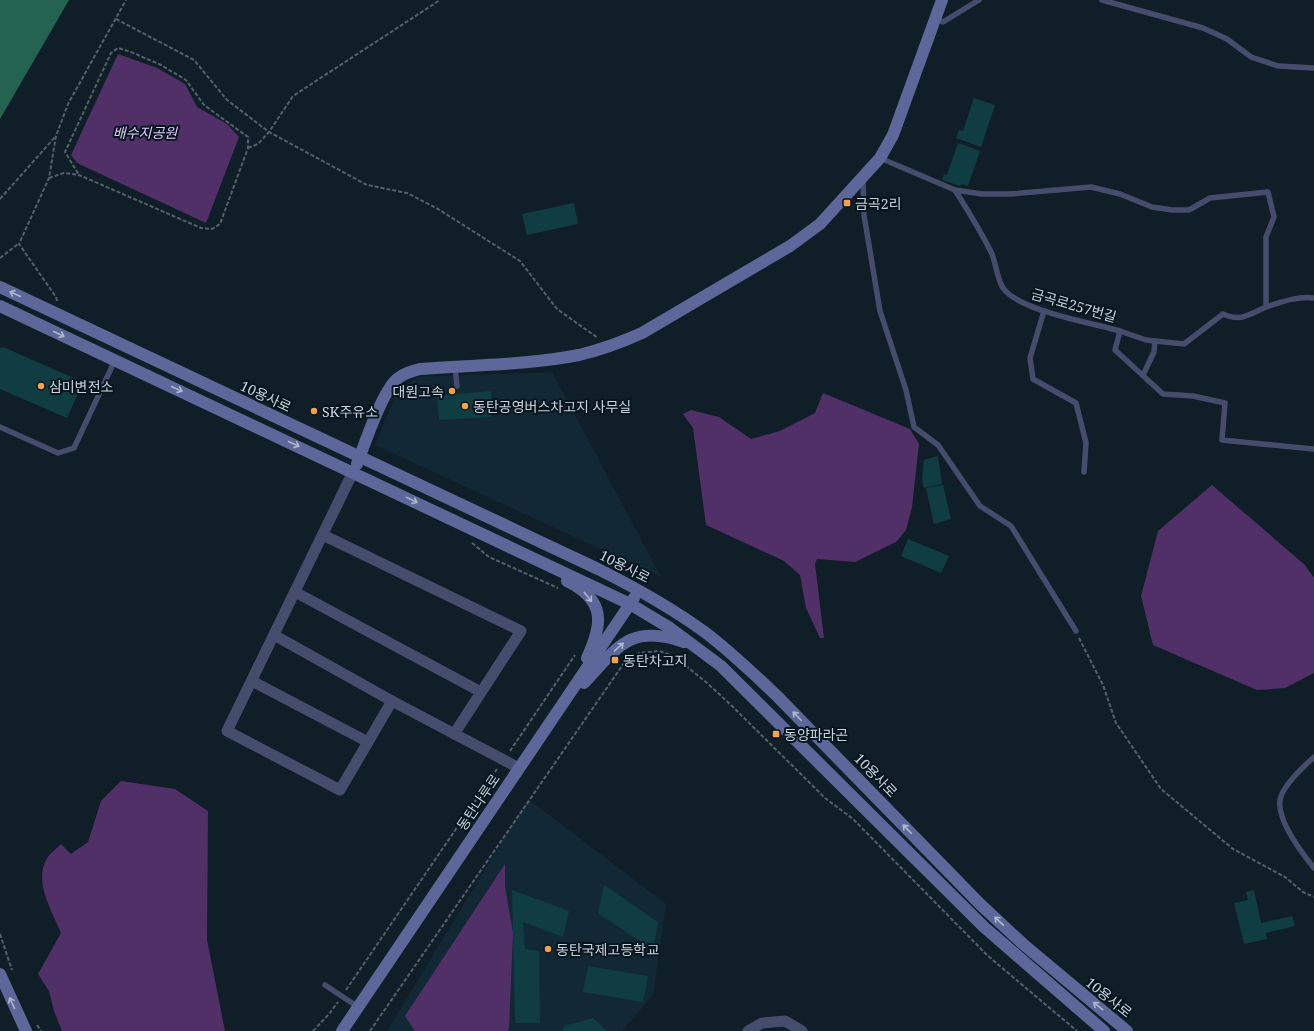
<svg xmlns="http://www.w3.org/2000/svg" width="1314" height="1031" font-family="'Noto Serif','Noto Sans KR',serif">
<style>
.built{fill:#132835}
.green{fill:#513068}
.water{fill:#246350}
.building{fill:#103d42}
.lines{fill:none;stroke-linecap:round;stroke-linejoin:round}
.path{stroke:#55616a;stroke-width:2;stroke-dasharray:4 2;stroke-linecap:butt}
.lane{stroke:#464c6c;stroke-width:5.5}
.street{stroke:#464c6c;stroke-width:11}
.secondary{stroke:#5d679a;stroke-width:12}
.oneway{stroke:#afb8ca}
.poi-dot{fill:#f6a246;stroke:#07151f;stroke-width:1.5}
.labels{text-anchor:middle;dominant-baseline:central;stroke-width:4;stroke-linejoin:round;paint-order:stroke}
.park-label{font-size:14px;font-style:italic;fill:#e0caf3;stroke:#07151f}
.poi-label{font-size:14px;fill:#cad3da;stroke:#07151f;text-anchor:start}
.street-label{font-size:14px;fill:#cad3da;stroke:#07151f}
</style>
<rect width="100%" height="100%" fill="#101e28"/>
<g class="built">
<polygon points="552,372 661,577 375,445 398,390 418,377"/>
<polygon points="528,799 666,904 653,995 622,1031 387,1031"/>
</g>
<g class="green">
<polygon points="118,54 157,68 185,84 197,107 227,124 239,137 206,223 77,163 71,155"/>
<polygon points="823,393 910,429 919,444 912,507 906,530 896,542 855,562 817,559 815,564 824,638 820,638 806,608 800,575 784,561 706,525 693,428 683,414 691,410 719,417 751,439 780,431 815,413"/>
<polygon points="1212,485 1305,565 1314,578 1314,673 1285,688 1257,690 1153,645 1141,596 1158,531"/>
<path d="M121,781L175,789L208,811L207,940L225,1031H62L54,1011L49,991L38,974L61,933C52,911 34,883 46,860C49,854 56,849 61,844L71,854L88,842L101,801Z"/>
<polygon points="505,864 505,887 513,933 509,1028 507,1031 415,1031 405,1016"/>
</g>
<polygon class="water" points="0,0 69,0 0,119"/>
<g class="building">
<polygon points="974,98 995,105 981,147 956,138 959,130 963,131"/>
<polygon points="958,143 980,151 968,186 961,184 960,186 942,180 944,174 947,175"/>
<polygon points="574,203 578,224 527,235 522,214"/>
<polygon points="3,347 83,382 67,418 0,389 0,348"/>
<polygon points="491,391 492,417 439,420 437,396"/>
<polygon points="938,456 942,484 924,488 922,480 924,460"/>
<polygon points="943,485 951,519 934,524 926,488"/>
<polygon points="908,539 949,556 941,573 901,556"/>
<polygon points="604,885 658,922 653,950 598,913"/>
<polygon points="512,890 569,911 563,937 523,922 525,949 539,951 540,1023 515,1023"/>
<polygon points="1254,890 1261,923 1292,916 1295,926 1266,933 1267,939 1244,944 1234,903 1248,900 1246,892"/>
<polygon points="588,966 648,976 643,1002 583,992"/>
<polygon points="593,1018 607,1031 563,1031 564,1026"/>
</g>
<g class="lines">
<g class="path">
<polyline points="116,19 194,60 227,100 269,132 367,185 407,193 438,209 520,261 557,309 598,338"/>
<polyline points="248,148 258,144 269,132 293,96 440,0"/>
<polyline points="49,178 64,173 79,175 201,228 212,229 220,224 248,148 248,137 204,105 186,80 161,65 131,52 118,48 111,53 65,152 79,175"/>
<polyline points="0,199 55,137"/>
<polyline points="0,258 18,244"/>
<polyline points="57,301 56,297 19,244 49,178 56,136 68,104 126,0"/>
<polyline points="472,543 489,557 558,588"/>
<polyline points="1079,638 1103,685 1116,723 1161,789 1233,849 1285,877 1303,892 1314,897"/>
<polyline points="510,751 575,655"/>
<polyline points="0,934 12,970"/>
<polyline points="346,990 497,769"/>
<polyline points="37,1025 41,1031"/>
<polyline points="313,1031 329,1014 338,1002"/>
<polyline points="370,1031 624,663 639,653 659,651 668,654 681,662 706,682 733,707 825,798 853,819 988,956 1077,1031"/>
</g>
<g class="lane">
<polyline points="1102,0 1203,28 1227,39 1251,57 1278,66 1314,68"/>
<polyline points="936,19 943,22 979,0"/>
<path d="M880,158L955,190L982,194H1011L1091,187L1120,194L1152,207L1172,210H1189L1210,198L1268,192L1274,217L1266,237V307C1282,302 1297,296 1314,298"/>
<polyline points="863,179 864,215 880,311 906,390 914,427 938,445 980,506 1011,526 1076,631"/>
<path d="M955,190C968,211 981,231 992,254C996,264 997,279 1003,288C1019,311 1092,323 1120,331L1115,350L1163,394L1193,396L1225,403L1222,440L1314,449"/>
<polyline points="1044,311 1030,358 1033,379 1076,403 1086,443 1084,472"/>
<path d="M1120,331L1146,340L1184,344L1223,314C1241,322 1248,315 1266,307"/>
<polyline points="455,367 457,386"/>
<polyline points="1143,375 1154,352 1155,341"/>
<polyline points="0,427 58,453 74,448 115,360"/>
<path d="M1314,757C1304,766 1282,786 1280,800C1277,821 1301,852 1314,868"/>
<polyline points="325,985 358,1007"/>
</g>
<g class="street">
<polyline points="323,535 521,631 454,734"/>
<polyline points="295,592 481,692"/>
<polyline points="274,635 392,701 340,790 227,731 353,472"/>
<polyline points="252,681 368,742"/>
<polyline points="392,701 519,768"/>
<polyline points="748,1031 762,1023 785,1021 802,1031"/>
</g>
<g class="secondary">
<path d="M0,287L598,569C636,588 672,608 706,633C731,652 754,674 777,696L980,904L1023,944L1127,1031"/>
<polyline points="0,306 630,604 670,628 721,666 984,927 1104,1031"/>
<path d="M357,464C365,443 382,392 397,379C404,373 412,371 420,369C473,365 527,365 579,355C600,350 622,342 642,333L790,246L820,224L880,158L893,135L942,0"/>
<path d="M567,581C606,600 603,624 587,658"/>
<path d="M584,683C617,648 630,623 684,642"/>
<polyline points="0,974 26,1031"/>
<polyline points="342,1031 634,598"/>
</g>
</g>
<defs><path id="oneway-shaft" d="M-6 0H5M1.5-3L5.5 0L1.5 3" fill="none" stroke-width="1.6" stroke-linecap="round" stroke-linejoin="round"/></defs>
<g class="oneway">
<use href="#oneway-shaft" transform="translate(15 294) rotate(-155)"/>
<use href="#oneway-shaft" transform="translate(59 334) rotate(25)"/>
<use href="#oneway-shaft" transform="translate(177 389) rotate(25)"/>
<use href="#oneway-shaft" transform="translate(294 444) rotate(25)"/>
<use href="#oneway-shaft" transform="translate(412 500) rotate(26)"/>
<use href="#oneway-shaft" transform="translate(588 597) rotate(51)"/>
<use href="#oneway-shaft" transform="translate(619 647) rotate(-41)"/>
<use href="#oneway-shaft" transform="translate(797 716) rotate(-134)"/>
<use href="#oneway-shaft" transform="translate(907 829) rotate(-134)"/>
<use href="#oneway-shaft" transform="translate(999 921) rotate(-137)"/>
<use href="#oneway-shaft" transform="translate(12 1003) rotate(-115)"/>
<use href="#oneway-shaft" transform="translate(1098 1006) rotate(-142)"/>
</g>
<g class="poi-dot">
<rect x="843" y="199" width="8" height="8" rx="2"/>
<circle cx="41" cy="386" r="4"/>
<circle cx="452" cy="391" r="4"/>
<circle cx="465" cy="406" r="4"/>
<circle cx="314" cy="411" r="4"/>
<rect x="611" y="656" width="8" height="8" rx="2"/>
<rect x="772" y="730" width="8" height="8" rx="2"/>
<circle cx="548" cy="949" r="4"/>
</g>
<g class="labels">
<g class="park-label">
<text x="145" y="132">배수지공원</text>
</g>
<g class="poi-label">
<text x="855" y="203">금곡2리</text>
<text x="49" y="386">삼미변전소</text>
<text x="444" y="391" text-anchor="end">대원고속</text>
<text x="473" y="406">동탄공영버스차고지 사무실</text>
<text x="322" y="411">SK주유소</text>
<text x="623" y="660">동탄차고지</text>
<text x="784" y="734">동양파라곤</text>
<text x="556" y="949">동탄국제고등학교</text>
</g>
<g class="street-label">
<text transform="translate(1074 305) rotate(16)">금곡로257번길</text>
<text transform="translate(266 396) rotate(25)">10용사로</text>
<text transform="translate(625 566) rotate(27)">10용사로</text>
<text transform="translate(876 775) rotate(46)">10용사로</text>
<text transform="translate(478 802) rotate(-56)">동탄나루로</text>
<text transform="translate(1109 997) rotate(39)">10용사로</text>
</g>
</g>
</svg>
